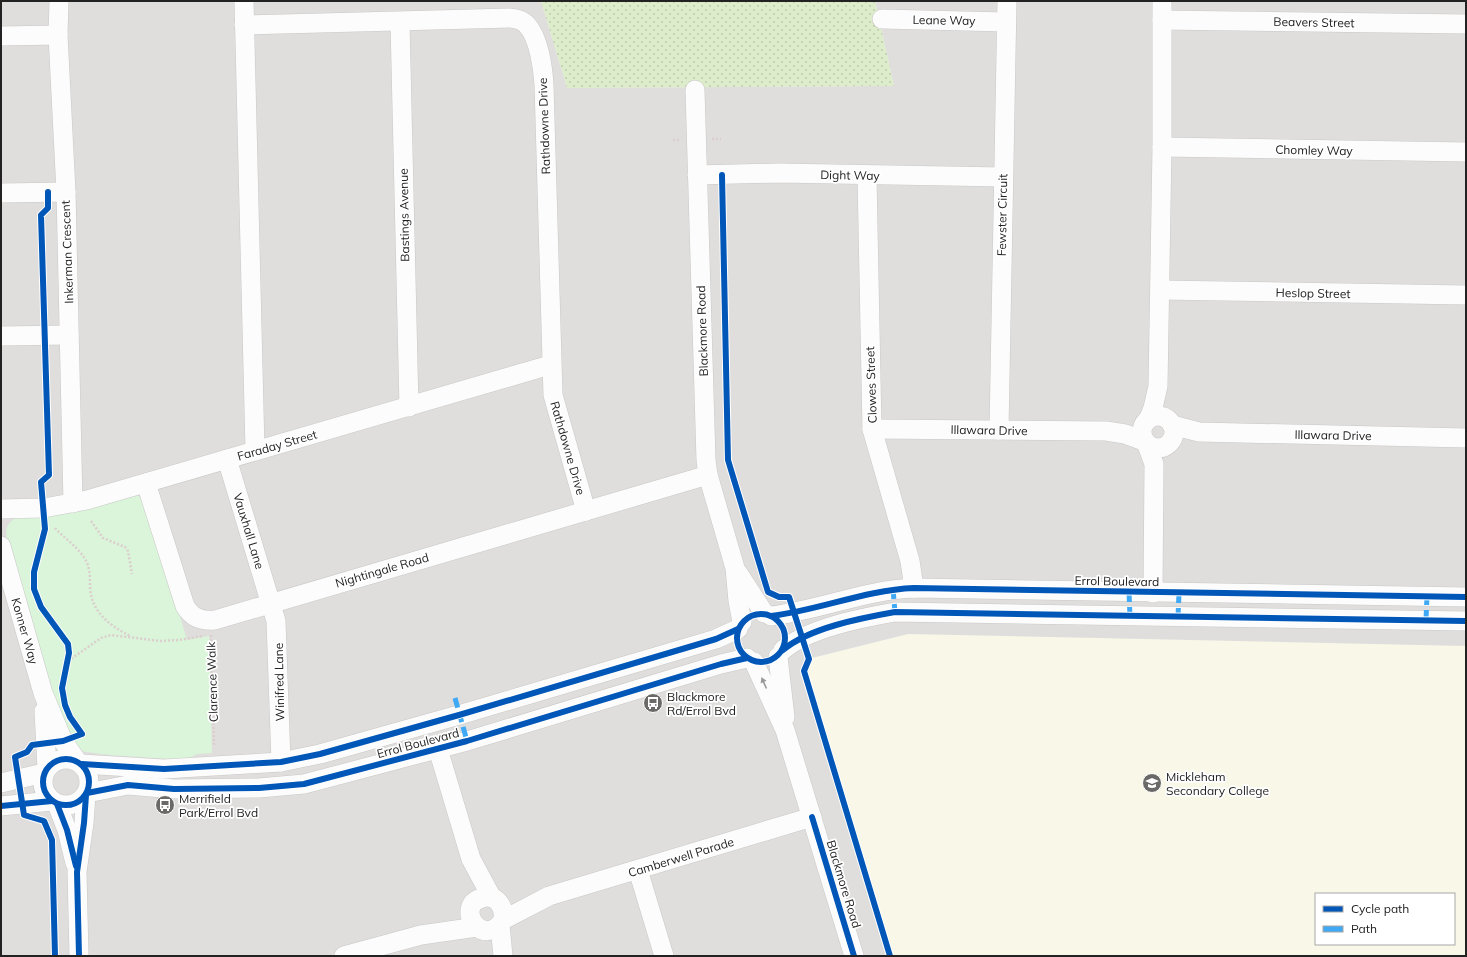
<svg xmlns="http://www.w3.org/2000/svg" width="1467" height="957" font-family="Mulish,sans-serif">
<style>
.residential{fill:#dfdedc;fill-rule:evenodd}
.education{fill:#f8f7e8;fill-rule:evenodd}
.grass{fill:url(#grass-dots)}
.park{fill:#daf5da}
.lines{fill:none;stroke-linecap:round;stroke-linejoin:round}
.minor-casing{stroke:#c9c8c7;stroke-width:20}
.path{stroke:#dccecd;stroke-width:2.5;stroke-dasharray:2 2;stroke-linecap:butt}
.minor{stroke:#fdfcfc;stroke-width:19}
.quiet{stroke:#3fa9f5;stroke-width:5;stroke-dasharray:10 5;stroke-linecap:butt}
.cycleway-casing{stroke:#fff;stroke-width:8}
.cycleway{stroke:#0057b8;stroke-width:6}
.oneway{fill:#9a9a9a}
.labels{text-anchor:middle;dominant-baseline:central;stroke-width:3.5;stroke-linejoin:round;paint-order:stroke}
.street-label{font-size:12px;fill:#222;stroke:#fff}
.poi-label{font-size:12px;fill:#222;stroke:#fff;text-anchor:start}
</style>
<defs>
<pattern id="grass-dots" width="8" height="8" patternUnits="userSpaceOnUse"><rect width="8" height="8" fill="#ddeccb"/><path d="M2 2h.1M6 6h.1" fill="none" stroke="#bdcaae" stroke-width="1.8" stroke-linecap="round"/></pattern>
</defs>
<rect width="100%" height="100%" fill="#f0eeeb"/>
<path class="residential" d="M1,1H541L567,88L894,86L875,1H1466V956H1ZM1316,894H1454V944H1316Z"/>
<path class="education" d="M908,634L1466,646V956H889L805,672L812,658ZM1316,894H1454V944H1316Z"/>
<polygon class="grass" points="541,1 875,1 894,86 567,88"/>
<path class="park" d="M136,494L142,499L148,510L187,640L209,636L212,753L197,754L186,760L109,755L80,751L74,746L56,706L7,541C5,529 6,524 17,517Z"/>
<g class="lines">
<defs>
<g id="minor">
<polyline points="59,1 58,35 66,192 73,503"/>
<polyline points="244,1 255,450"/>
<polyline points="882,19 1006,22"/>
<polyline points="1162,20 1466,24"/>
<polyline points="400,22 409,407"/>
<path d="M244,25L510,18C516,19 522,19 527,25C539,38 543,68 544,85L553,395L586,511"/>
<polyline points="1,36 58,35"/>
<polyline points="695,90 706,460 708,475 735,568 738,601 742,622"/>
<polyline points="1162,147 1466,152"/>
<polyline points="697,175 779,173 1003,177"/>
<polyline points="867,176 872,429 910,561 914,588"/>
<polyline points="1,193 66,192"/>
<polyline points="1160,290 1466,295"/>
<polyline points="1,336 69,335"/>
<circle cx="1158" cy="432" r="16"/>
<polyline points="1149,418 1153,408 1158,386 1162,147 1162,1"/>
<polyline points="1172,425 1199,432 1466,438"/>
<polyline points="872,429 1106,431 1125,434 1144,441"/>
<polyline points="999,430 1007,1"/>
<polyline points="1147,445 1154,464 1153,593"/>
<polyline points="227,459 276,621 281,762"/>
<path d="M146,483L185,606C192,618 201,621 215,620L708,475"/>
<polyline points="1,509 44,508 87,500 550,365"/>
<polyline points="1,546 43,693 63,741 77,761"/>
<polyline points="738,573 764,613"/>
<path d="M771,616C820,610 865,590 914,588L1466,597"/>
<path d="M783,650C809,628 861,618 895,612L1466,621"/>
<polyline points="778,657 785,717"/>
<polyline points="754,662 785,730 854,956"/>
<polyline points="44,711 47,768"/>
<polyline points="438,749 471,859 492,898"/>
<circle cx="66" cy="782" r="23"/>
<polyline points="82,764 164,769 281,762 320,754 459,715 716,639 738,629"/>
<polyline points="1,783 44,773"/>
<polyline points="87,793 128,785 174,789 259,788 304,784 467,741 721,664 747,658"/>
<polyline points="57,804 67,830 75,863"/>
<polyline points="1,806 52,801"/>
<polyline points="638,870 664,956"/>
<path d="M503,920C505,908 497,893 482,898C453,906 483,951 503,920L549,896L812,817"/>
<polyline points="500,925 503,956"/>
<polyline points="79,956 77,872 84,823 86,795"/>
<polyline points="344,956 421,935 477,927"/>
</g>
</defs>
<use href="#minor" class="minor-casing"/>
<g class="path">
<polyline points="712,139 721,139"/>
<polyline points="673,140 681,140"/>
<polyline points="91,521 103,538 125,547 128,551 132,574"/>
<path d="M55,528C64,538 78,547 85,559C90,567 90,577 90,586C91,612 109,625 130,636"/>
<polyline points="211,635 214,745"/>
<polyline points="68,661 101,638 111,635 160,641 179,640 202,636"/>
</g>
<use href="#minor" class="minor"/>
<g class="quiet">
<polyline points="893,589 895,612"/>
<polyline points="1129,592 1130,617"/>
<polyline points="1178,618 1179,593"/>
<polyline points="1426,620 1427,596"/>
<polyline points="455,698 467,741"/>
</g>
<defs>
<g id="cycleway">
<polyline points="722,175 728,460 768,592 779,597 789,597 809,659 804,671 890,956"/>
<polyline points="48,192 48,208 41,215 49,475 41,482 45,529 34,572 34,589 41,607 68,644 69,653 62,688 65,705 70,717 82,734 63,741 32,745 27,752 15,757 24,815 44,821 52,840 55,956"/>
<circle cx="761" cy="638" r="24"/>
<path d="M771,616C820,610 865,590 914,588L1466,597"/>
<path d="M783,650C809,628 861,618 895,612L1466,621"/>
<circle cx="66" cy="782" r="23"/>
<polyline points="82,764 164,769 281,762 320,754 459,715 716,639 738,629"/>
<polyline points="87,793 128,785 174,789 259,788 304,784 467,741 721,664 747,658"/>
<polyline points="57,804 67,830 76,866"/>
<polyline points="1,806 52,801"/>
<polyline points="812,817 854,956"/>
<polyline points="79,956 77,872 84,823 86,795"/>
</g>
</defs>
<use href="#cycleway" class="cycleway-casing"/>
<use href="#cycleway" class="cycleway"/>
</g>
<defs><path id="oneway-solid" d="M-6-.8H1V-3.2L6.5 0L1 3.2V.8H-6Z"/></defs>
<use class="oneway" href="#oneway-solid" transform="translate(764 683) rotate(-114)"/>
<defs>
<symbol id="bus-disc" viewBox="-11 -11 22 22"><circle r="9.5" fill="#6a6968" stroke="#fff"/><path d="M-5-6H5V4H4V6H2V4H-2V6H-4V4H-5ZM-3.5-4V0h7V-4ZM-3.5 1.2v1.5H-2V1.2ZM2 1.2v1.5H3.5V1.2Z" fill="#fff"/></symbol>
<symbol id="school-disc" viewBox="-11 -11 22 22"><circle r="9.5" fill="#6a6968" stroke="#fff"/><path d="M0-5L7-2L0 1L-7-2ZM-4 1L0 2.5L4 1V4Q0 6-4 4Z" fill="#fff"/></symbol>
</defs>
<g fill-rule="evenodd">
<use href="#bus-disc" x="642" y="692" width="22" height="22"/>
<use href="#school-disc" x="1141" y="772" width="22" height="22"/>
<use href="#bus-disc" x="154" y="794" width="22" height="22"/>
</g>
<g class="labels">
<g class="street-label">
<text transform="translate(944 20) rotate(1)">Leane Way</text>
<text transform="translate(1314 22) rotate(1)">Beavers Street</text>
<text transform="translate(544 126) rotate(-92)">Rathdowne Drive</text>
<text transform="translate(1314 150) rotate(1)">Chomley Way</text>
<text transform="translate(850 175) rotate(1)">Dight Way</text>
<text transform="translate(404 215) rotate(-91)">Bastings Avenue</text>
<text transform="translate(1002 215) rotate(-89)">Fewster Circuit</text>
<text transform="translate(67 252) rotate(-92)">Inkerman Crescent</text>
<text transform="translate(1313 293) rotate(1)">Heslop Street</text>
<text transform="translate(702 331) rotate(-92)">Blackmore Road</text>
<text transform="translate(871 385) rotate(-92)">Clowes Street</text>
<text transform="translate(989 430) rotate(1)">Illawara Drive</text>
<text transform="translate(1333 435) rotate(1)">Illawara Drive</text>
<text transform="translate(277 445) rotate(-16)">Faraday Street</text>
<text transform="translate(568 448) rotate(74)">Rathdowne Drive</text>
<text transform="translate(249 531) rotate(73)">Vauxhall Lane</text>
<text transform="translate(382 570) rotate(-16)">Nightingale Road</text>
<text transform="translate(1117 581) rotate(1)">Errol Boulevard</text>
<text transform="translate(25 631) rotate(74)">Konner Way</text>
<text transform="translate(212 682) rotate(-92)">Clarence Walk</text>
<text transform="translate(279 682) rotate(-91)">Winifred Lane</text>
<text transform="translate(418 743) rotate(-15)">Errol Boulevard</text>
<text transform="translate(681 857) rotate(-17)">Camberwell Parade</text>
<text transform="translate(844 884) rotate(73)">Blackmore Road</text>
</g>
<g class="poi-label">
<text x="667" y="696">Blackmore<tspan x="667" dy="14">Rd/Errol Bvd</tspan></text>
<text x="1166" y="776">Mickleham<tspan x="1166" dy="14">Secondary College</tspan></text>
<text x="179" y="798">Merrifield<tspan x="179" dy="14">Park/Errol Bvd</tspan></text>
</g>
</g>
<rect width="1467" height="957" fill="none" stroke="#222222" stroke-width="4"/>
<rect x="1315" y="893" width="140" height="52" fill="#ffffff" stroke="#a7a7a7"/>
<rect x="1323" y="906" width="20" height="6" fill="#0057b8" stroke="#a7a7a7"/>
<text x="1351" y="913" font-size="12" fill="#222222">Cycle path</text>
<rect x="1323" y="926" width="20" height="6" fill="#3fa9f5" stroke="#a7a7a7"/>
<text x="1351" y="933" font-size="12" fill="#222222">Path</text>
</svg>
